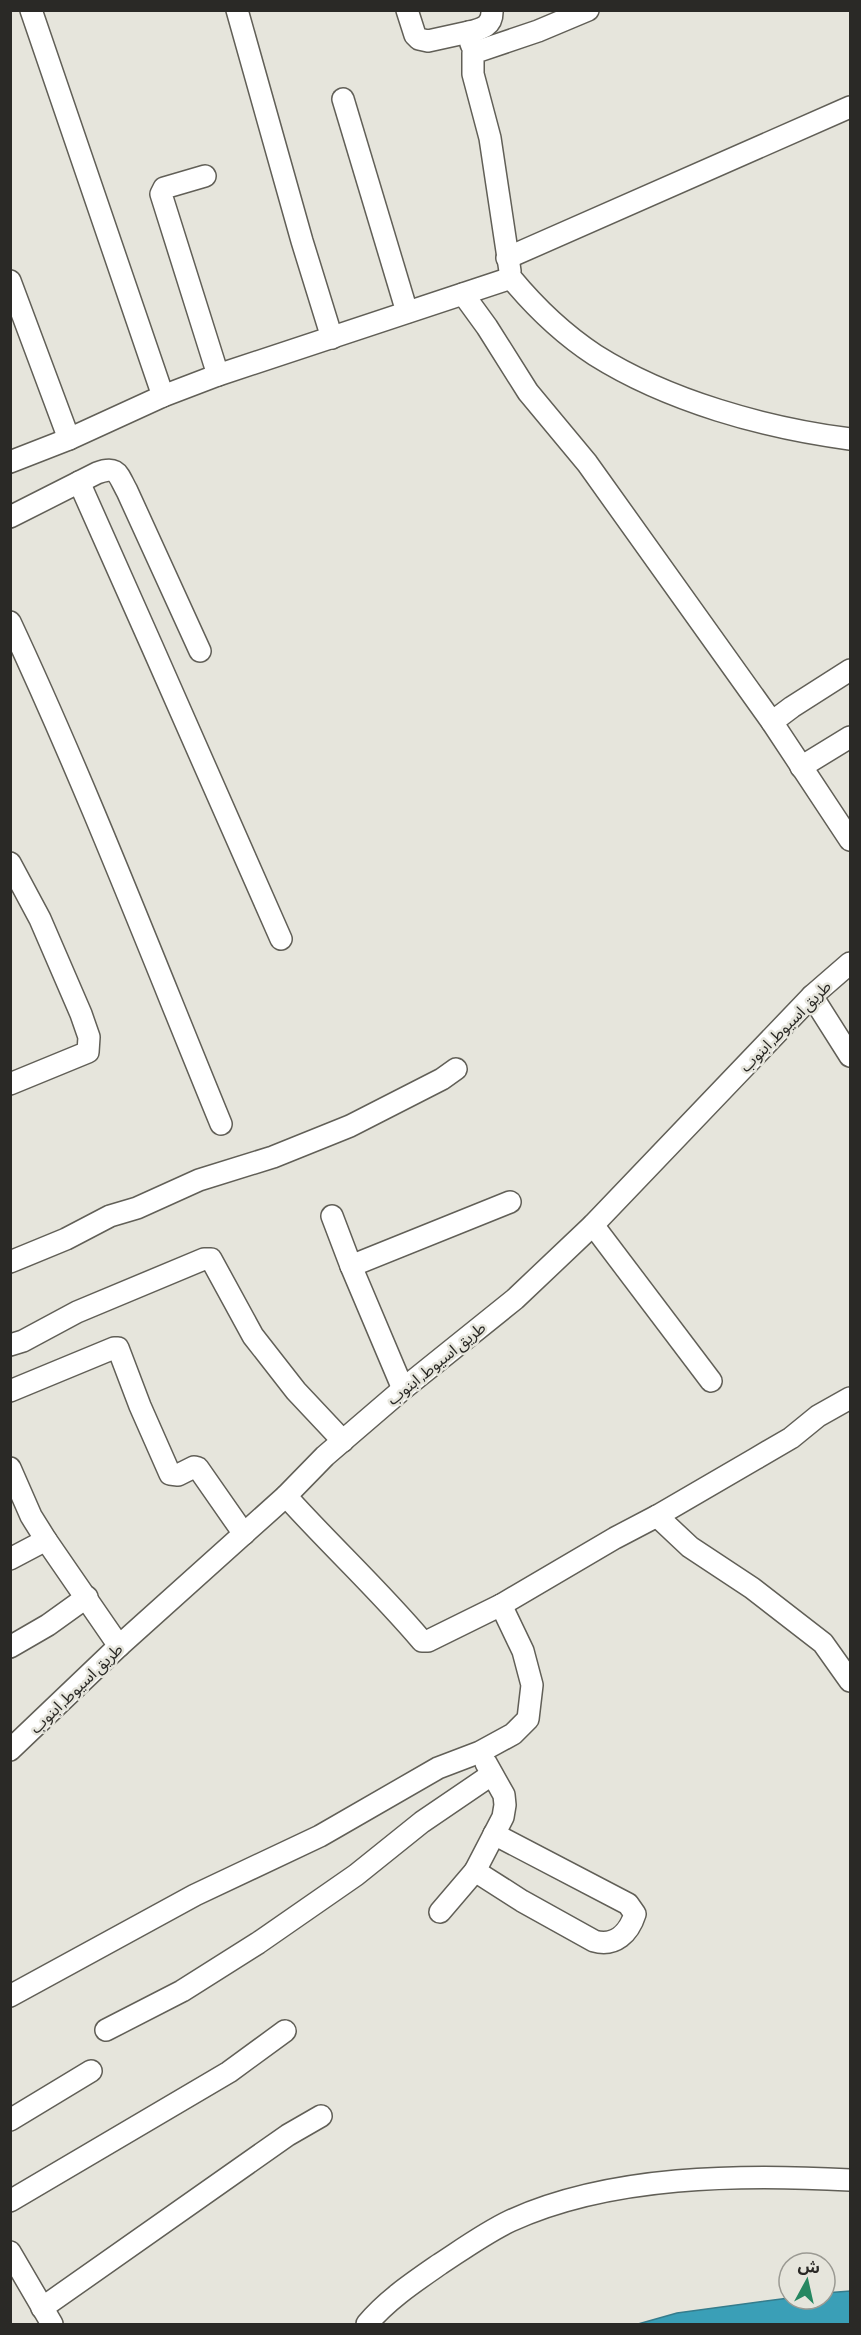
<svg xmlns="http://www.w3.org/2000/svg" width="861" height="2335" font-family="'Asap Condensed','Noto Sans Arabic',sans-serif">
<style>
.water{fill:#3a9fb7;stroke:#357c8c;stroke-width:1.5}
.lines{fill:none;stroke-linecap:round;stroke-linejoin:round}
.minor-casing{stroke:#615f57;stroke-width:24}
.minor{stroke:#fff;stroke-width:21}
.labels{text-anchor:middle;dominant-baseline:central;stroke-width:5;stroke-linejoin:round;paint-order:stroke}
.street-label{font-size:16px;fill:#2a2926;stroke:#e6e5dc}
</style>
<rect width="100%" height="100%" fill="#e6e5dc"/>
<polygon class="water" points="850,2291 850,2324 638,2324 677,2313 789,2298 825,2299 825,2293"/>
<g class="lines">
<defs>
<g id="minor">
<polyline points="31,10 163,396"/>
<polyline points="237,10 302,241 332,338"/>
<polyline points="407,10 415,35 419,39 428,41 469,32"/>
<path d="M471,44L469,32C482,29 493,26 492,10"/>
<polyline points="343,99 407,312"/>
<polyline points="205,176 164,188 161,194 218,375"/>
<polyline points="507,258 850,107"/>
<polyline points="510,271 490,138 473,74 473,53 538,31 588,10"/>
<polyline points="10,281 69,439"/>
<polyline points="463,294 487,327 528,392 587,463 772,722 850,840"/>
<path d="M10,462L69,439L163,396L218,375L511,278C535,307 563,334 595,355C668,401 765,428 850,439"/>
<path d="M79,482C147,634 214,787 281,939"/>
<path d="M10,517L97,473C118,465 118,475 127,491L200,651"/>
<path d="M10,622C87,787 152,956 221,1124"/>
<polyline points="772,722 792,707 850,670"/>
<polyline points="801,767 850,737"/>
<polyline points="10,863 40,919 81,1014 89,1037 88,1052 10,1084"/>
<polyline points="812,996 850,1056"/>
<polyline points="332,1216 351,1266 403,1389"/>
<polyline points="593,1225 711,1381"/>
<polyline points="10,1262 66,1239 110,1216 137,1208 199,1180 273,1157 350,1126 442,1079 456,1069"/>
<polyline points="351,1266 510,1202"/>
<polyline points="10,1345 23,1341 77,1312 204,1259 211,1259 253,1336 296,1391 343,1441"/>
<polyline points="10,1391 114,1348 118,1348 140,1406 170,1474 178,1475 194,1467 198,1468 244,1534"/>
<polyline points="10,1468 31,1516 46,1540"/>
<path d="M286,1496C330,1545 379,1590 422,1641H428L501,1605L615,1538L657,1516L755,1459L791,1438L818,1416L850,1398"/>
<polyline points="657,1516 690,1547 752,1588 823,1643 850,1681"/>
<polyline points="10,1559 46,1540 119,1646"/>
<polyline points="10,1647 48,1625 87,1597"/>
<polyline points="10,1750 119,1646 286,1496 325,1456 403,1389 515,1299 593,1225 812,996 850,963"/>
<path d="M475,1871L522,1901L594,1941C615,1947 629,1933 635,1914L628,1904L494,1834"/>
<polyline points="440,1912 475,1871 503,1817 505,1805 504,1795 486,1763"/>
<polyline points="10,1996 195,1895 320,1836 438,1768 480,1752 513,1734 528,1719 532,1685 523,1651 501,1605"/>
<polyline points="106,2030 182,1991 258,1943 356,1875 422,1822 491,1775"/>
<polyline points="10,2120 91,2071"/>
<polyline points="10,2201 229,2072 285,2031"/>
<polyline points="10,2252 52,2324"/>
<polyline points="42,2308 288,2135 321,2116"/>
<path d="M367,2324C387,2300 414,2282 440,2264C463,2249 485,2233 510,2221C610,2175 742,2174 850,2180"/>
</g>
</defs>
<use href="#minor" class="minor-casing"/>
<use href="#minor" class="minor"/>
</g>
<g class="labels">
<g class="street-label">
<text transform="translate(785 1026) rotate(-45)">طريق اسيوط, ابنوب</text>
<text transform="translate(436 1363) rotate(-39)">طريق اسيوط, ابنوب</text>
<text transform="translate(76 1688) rotate(-44)">طريق اسيوط, ابنوب</text>
</g>
</g>
<rect width="861" height="2335" fill="none" stroke="#2a2926" stroke-width="24"/>
<g transform="translate(807 2281) rotate(8)"><circle r="28" fill="#e6e5dc" stroke="#9b9a93" stroke-width="1.5"/>
<path d="M0-4.5L10 22L0 15L-10 22Z" fill="#268761"/>
<text y="-9" font-size="16" font-weight="bold" text-anchor="middle" fill="#2a2926">ش</text>
</g>
</svg>
